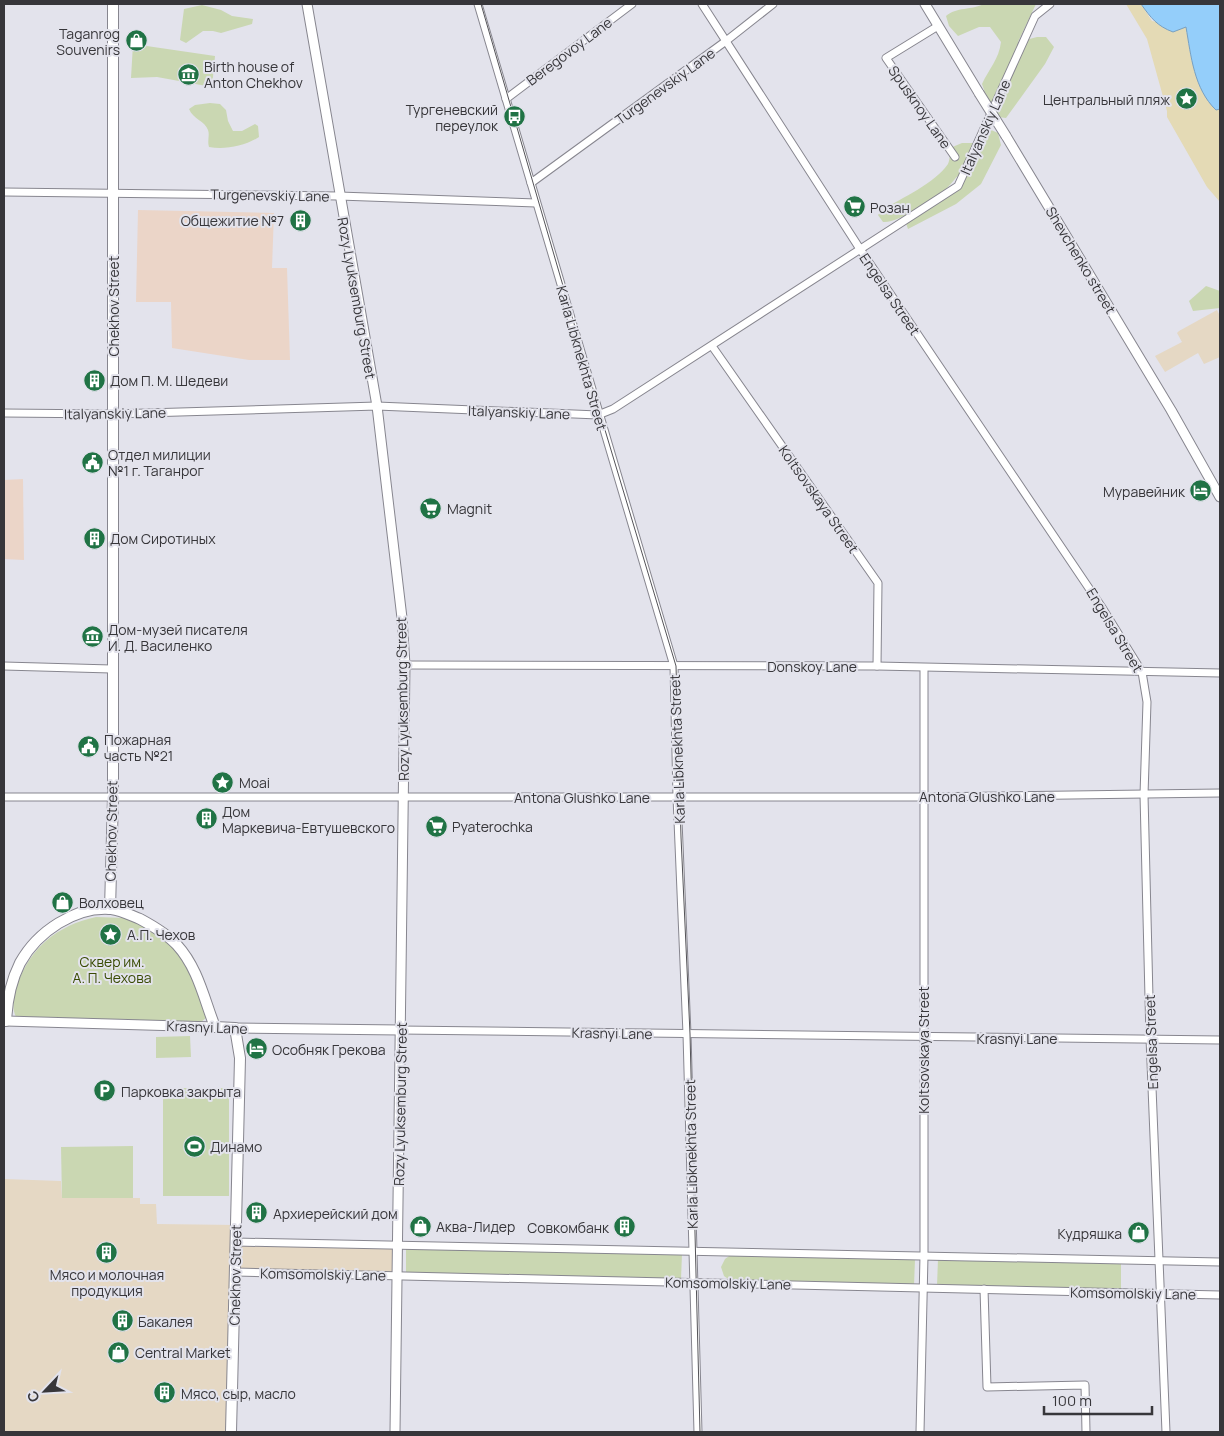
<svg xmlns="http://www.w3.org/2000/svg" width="1224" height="1436" font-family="Manrope,sans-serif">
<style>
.commercial{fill:#e5d8c4}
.education{fill:#ebd5c8}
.green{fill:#cad7b2}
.sand{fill:#e4dab5}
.water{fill:#94cefa;stroke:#78a0c0}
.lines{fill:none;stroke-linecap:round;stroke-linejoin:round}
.minor-casing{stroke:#87868f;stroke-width:9}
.tertiary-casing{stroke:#87868f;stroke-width:11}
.secondary-casing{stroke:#87868f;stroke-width:12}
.minor{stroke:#fff;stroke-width:7}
.tertiary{stroke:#fff;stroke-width:9}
.secondary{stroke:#fff;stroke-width:10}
.tram{stroke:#545358;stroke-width:1}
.tertiary-bridge-casing{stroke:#87868f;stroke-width:11;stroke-linecap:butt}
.tertiary-bridge{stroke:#fff;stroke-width:9}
.labels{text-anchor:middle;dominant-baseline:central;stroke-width:4;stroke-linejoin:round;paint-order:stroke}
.poi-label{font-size:14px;fill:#37363a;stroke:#e3e3ec;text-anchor:start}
.street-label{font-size:14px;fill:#37363a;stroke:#e3e3ec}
.park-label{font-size:14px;fill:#394b03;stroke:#e3e3ec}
</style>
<rect width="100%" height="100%" fill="#e3e3ec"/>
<g class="commercial">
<polygon points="1217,310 1220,316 1220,357 1204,364 1198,353 1165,372 1155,356 1182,342 1177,333 1179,331"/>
<polygon points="4,1179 61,1181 62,1198 140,1198 140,1204 156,1204 157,1224 237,1225 236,1242 398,1245 398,1276 236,1272 231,1432 4,1432"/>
</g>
<g class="education">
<polygon points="138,210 274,213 272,268 287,268 290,360 249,360 172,348 171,302 136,302"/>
<polygon points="23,479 24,560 4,559 4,480"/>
</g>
<g class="green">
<path d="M984,4H1036L1018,42L1037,37H1046L1054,47L1045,64L1006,118L998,117L990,107L982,84C989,69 999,59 1001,42L990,27H979L958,36L949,26L946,16C956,7 972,10 984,4Z"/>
<polygon points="202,5 221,10 232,16 253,19 252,24 221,33 213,31 203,31 186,43 180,40 184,9"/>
<polygon points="133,44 215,56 212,87 157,77 131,78"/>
<path d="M210,103L220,104L226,110L228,121L233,131H242L255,124L258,126L259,137C245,146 225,150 209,147C207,141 210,135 208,130C205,121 193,119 189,109L195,105Z"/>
<path d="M989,129L998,133L1001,145L981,184L956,204L908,229L906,223L954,187L960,177L959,175C955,178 952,183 948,187C937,198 897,224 883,222L878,215L882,210C902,198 935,183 948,164C950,160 950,153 950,148L962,143H974L978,136Z"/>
<polygon points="1206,286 1220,291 1220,308 1193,311 1189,301"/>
<path d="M96,917L127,918L161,934L188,963L207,1014L206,1018L201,1022L22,1019L16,1017C11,1007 14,996 17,986C29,948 58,925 96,917Z"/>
<polygon points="190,1036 191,1057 156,1058 156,1037"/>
<rect x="163" y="1088" width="66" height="108"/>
<polygon points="133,1146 133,1198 62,1198 61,1147"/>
<polygon points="406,1248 682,1254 681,1279 406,1273"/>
<polygon points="732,1254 915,1259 914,1286 731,1281 724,1276 721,1267 725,1259"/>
<polygon points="938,1259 1121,1263 1121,1291 937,1286"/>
</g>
<path class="sand" d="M1126,4H1141L1152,21L1186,27C1190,55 1195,89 1216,110L1220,109V202L1207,187L1167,117V111L1147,39Z"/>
<path class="water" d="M1141,4H1220V109L1216,110C1194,89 1191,56 1186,27L1173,32C1157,26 1151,18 1141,4Z"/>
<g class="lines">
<defs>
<g id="minor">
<polyline points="478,4 674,666 677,797 687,1034 698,1432"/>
<polyline points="702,4 860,249 1103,609 1142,672 1147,702 1144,795 1150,1038 1166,1432"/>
<polyline points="938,26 886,58 955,157"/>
<polyline points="506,99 632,4"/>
<polyline points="531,183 726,41 773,4"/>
<polyline points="4,192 339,196 536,203"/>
<polyline points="712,346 878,583 877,666"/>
<polyline points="4,413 112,414 377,406 598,415 613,409 958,186 1035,16 1050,4"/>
<polyline points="405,665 877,666 1220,673"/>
<polyline points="4,666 111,669"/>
<polyline points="4,797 924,797 1220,793"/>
<polyline points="400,1030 1220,1040"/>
<polyline points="236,1242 1220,1262"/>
<polyline points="236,1272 1220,1295"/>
<polyline points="984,1289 987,1387 1085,1385 1086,1432"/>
<polyline points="920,1432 924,1256 924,668"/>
</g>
<g id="tertiary">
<polyline points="307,4 377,406 402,618 405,665 395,1432"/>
<polyline points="925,4 979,93"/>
<polyline points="1006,136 1171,410 1220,497"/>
<polyline points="6,1021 215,1027"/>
<polyline points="235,1028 400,1030"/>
</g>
<g id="secondary">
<polyline points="110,909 113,797 113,4"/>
<path d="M4,1021H6C7,1001 11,981 20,963C37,932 75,906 111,909C121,910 130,915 140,919C153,926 167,934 177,945C198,968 204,999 215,1027L235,1028L240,1058L231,1432"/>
</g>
</defs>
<use href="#minor" class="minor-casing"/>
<use href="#tertiary" class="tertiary-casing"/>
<use href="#secondary" class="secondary-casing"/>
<use href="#minor" class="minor"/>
<use href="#tertiary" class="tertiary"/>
<use href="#secondary" class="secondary"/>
<polyline class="tram" points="481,4 605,430 676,666 681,837 690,1034 700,1432"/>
<defs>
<polyline id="tertiary-bridge" points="979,93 1006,136"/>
</defs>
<use href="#tertiary-bridge" class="tertiary-bridge-casing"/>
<use href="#tertiary-bridge" class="tertiary-bridge"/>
</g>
<defs>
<symbol id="shop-disc" viewBox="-11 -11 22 22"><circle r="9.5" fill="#207345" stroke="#e3e3ec"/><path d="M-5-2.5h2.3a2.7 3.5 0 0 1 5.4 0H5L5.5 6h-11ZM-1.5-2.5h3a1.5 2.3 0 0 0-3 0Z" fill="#fff"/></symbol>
<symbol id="museum-disc" viewBox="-11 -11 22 22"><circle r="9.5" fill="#207345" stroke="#e3e3ec"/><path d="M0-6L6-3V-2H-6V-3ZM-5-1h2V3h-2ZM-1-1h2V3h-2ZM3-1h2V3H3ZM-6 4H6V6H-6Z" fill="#fff"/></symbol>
<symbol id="sight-disc" viewBox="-11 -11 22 22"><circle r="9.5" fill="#207345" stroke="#e3e3ec"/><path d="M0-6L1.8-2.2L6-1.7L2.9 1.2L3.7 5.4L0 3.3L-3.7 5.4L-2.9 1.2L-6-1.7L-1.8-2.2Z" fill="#fff"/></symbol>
<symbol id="bus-disc" viewBox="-11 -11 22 22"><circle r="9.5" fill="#207345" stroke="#e3e3ec"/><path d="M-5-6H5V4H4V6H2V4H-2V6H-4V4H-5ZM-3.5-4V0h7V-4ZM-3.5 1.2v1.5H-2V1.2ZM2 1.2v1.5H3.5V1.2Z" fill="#fff"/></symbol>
<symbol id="supermarket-disc" viewBox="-11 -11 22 22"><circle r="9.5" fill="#207345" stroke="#e3e3ec"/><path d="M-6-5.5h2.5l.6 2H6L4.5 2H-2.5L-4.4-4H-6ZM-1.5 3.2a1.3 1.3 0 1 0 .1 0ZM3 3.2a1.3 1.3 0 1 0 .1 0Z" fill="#fff"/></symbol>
<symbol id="building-disc" viewBox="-11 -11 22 22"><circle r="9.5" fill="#207345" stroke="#e3e3ec"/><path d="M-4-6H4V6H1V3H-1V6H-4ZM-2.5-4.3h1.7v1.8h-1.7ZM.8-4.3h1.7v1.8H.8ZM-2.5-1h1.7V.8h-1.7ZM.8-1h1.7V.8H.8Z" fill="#fff"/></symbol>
<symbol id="civic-disc" viewBox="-11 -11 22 22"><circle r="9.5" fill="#207345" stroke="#e3e3ec"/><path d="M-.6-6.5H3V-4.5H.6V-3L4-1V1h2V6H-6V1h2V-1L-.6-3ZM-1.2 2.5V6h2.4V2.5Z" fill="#fff"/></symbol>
<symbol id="hotel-disc" viewBox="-11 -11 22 22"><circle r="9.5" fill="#207345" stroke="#e3e3ec"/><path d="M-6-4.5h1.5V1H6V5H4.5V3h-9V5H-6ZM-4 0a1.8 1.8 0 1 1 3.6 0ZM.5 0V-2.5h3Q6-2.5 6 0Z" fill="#fff"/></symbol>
<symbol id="parking-disc" viewBox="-11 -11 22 22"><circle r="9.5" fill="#207345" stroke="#e3e3ec"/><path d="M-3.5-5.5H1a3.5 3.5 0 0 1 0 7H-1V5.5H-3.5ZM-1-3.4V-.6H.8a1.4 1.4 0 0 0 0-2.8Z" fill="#fff"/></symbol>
<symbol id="stadium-disc" viewBox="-11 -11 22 22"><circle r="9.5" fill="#207345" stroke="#e3e3ec"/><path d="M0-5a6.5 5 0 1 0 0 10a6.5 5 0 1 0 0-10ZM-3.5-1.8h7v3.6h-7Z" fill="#fff"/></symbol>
</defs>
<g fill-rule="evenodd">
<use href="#shop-disc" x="124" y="28" width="25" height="25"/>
<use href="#museum-disc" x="176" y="62" width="25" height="25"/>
<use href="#sight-disc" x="1174" y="86" width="25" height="25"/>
<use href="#bus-disc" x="502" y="104" width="25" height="25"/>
<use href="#supermarket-disc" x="842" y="194" width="25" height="25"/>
<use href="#building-disc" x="288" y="208" width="25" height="25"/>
<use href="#building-disc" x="82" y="368" width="25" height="25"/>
<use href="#civic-disc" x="80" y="450" width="25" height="25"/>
<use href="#hotel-disc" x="1188" y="478" width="25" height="25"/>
<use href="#supermarket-disc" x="418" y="496" width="25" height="25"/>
<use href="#building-disc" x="82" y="526" width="25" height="25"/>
<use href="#museum-disc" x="80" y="624" width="25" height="25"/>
<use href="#civic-disc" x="76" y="734" width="25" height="25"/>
<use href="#sight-disc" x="210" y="770" width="25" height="25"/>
<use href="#building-disc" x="194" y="806" width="25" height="25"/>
<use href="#supermarket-disc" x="424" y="814" width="25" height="25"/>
<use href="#shop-disc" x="50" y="890" width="25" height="25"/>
<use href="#sight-disc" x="98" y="922" width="25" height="25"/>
<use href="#hotel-disc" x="244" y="1036" width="25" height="25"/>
<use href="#parking-disc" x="92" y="1078" width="25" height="25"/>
<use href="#stadium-disc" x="182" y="1134" width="25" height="25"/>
<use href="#building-disc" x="244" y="1200" width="25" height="25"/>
<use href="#shop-disc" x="408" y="1214" width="25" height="25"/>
<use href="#building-disc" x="612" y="1214" width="25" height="25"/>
<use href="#shop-disc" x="1126" y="1220" width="25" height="25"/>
<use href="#building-disc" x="94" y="1240" width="25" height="25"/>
<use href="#building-disc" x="110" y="1308" width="25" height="25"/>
<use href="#shop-disc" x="106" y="1340" width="25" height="25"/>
<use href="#building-disc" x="152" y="1380" width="25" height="25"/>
</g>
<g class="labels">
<g class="poi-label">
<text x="120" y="33" text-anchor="end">Taganrog<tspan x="120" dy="16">Souvenirs</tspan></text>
<text x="204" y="66">Birth house of<tspan x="204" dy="16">Anton Chekhov</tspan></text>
<text x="1170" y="99" text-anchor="end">Центральный пляж</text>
<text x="498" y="109" text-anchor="end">Тургеневский<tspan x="498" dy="16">переулок</tspan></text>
<text x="870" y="207">Розан</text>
<text x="284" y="220" text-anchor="end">Общежитие №7</text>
<text x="110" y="380">Дом П. М. Шедеви</text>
<text x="108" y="454">Отдел милиции<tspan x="108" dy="16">№1 г. Таганрог</tspan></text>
<text x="1185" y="491" text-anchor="end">Муравейник</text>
<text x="447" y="508">Magnit</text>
<text x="110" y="538">Дом Сиротиных</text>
<text x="108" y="629">Дом-музей писателя<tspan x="108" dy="16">И. Д. Василенко</tspan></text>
<text x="104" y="739">Пожарная<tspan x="104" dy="16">часть №21</tspan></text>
<text x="239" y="782">Moai</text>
<text x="222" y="811">Дом<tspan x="222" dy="16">Маркевича-Евтушевского</tspan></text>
<text x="452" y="826">Pyaterochka</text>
<text x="79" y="902">Волховец</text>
<text x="127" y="934">А.П. Чехов</text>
<text x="272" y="1049">Особняк Грекова</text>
<text x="121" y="1091">Парковка закрыта</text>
<text x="210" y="1146">Динамо</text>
<text x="273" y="1213">Архиерейский дом</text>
<text x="436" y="1226">Аква-Лидер</text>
<text x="609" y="1227" text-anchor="end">Совкомбанк</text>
<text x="1122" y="1233" text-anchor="end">Кудряшка</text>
<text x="107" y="1274" text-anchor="middle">Мясо и молочная<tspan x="107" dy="16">продукция</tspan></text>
<text x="138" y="1321">Бакалея</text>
<text x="135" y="1352">Central Market</text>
<text x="181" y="1393">Мясо, сыр, масло</text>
</g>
<g class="street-label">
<text transform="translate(569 51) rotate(-37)">Beregovoy Lane</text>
<text transform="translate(665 86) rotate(-36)">Turgenevskiy Lane</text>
<text transform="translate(920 107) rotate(55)">Spusknoy Lane</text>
<text transform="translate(985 127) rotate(-66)">Italyanskiy Lane</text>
<text transform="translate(270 195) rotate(1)">Turgenevskiy Lane</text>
<text transform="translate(1081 260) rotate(59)">Shevchenko street</text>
<text transform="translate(890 294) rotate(56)">Engelsa Street</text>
<text transform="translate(357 298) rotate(80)">Rozy Lyuksemburg Street</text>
<text transform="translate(113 306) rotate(-90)">Chekhov Street</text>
<text transform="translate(582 358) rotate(74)">Karla Libknekhta Street</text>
<text transform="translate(519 412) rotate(2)">Italyanskiy Lane</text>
<text transform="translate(115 413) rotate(-1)">Italyanskiy Lane</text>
<text transform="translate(819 499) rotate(55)">Koltsovskaya Street</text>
<text transform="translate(1115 630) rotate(59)">Engelsa Street</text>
<text x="812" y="666">Donskoy Lane</text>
<text transform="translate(402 699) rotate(-91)">Rozy Lyuksemburg Street</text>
<text transform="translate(677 749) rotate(-92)">Karla Libknekhta Street</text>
<text x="987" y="796">Antona Glushko Lane</text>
<text x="582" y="797">Antona Glushko Lane</text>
<text transform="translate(111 831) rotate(-89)">Chekhov Street</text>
<text transform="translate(207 1027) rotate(2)">Krasnyi Lane</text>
<text transform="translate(612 1033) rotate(1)">Krasnyi Lane</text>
<text x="1017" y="1038">Krasnyi Lane</text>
<text transform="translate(1151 1042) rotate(-92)">Engelsa Street</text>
<text transform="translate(923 1050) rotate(-90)">Koltsovskaya Street</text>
<text transform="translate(400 1104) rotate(-89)">Rozy Lyuksemburg Street</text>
<text transform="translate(691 1154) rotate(-91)">Karla Libknekhta Street</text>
<text transform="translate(323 1274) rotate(1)">Komsomolskiy Lane</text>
<text transform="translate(235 1275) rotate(-89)">Chekhov Street</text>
<text transform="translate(728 1283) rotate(1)">Komsomolskiy Lane</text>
<text transform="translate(1133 1293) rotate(1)">Komsomolskiy Lane</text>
</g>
<g class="park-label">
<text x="112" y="961">Сквер им.<tspan x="112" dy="16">А. П. Чехова</tspan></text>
</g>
</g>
<rect width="1224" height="1436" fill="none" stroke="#37363a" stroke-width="10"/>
<g transform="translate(45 1391) rotate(245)" stroke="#e3e3ec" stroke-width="4" paint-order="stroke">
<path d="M0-4L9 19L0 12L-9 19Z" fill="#37363a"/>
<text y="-8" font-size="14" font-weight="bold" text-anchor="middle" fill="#37363a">С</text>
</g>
<path d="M1044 1406v8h108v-8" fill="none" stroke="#37363a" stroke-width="2.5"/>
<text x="1052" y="1406" font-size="15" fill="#37363a" stroke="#e3e3ec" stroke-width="4" paint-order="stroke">100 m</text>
</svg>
